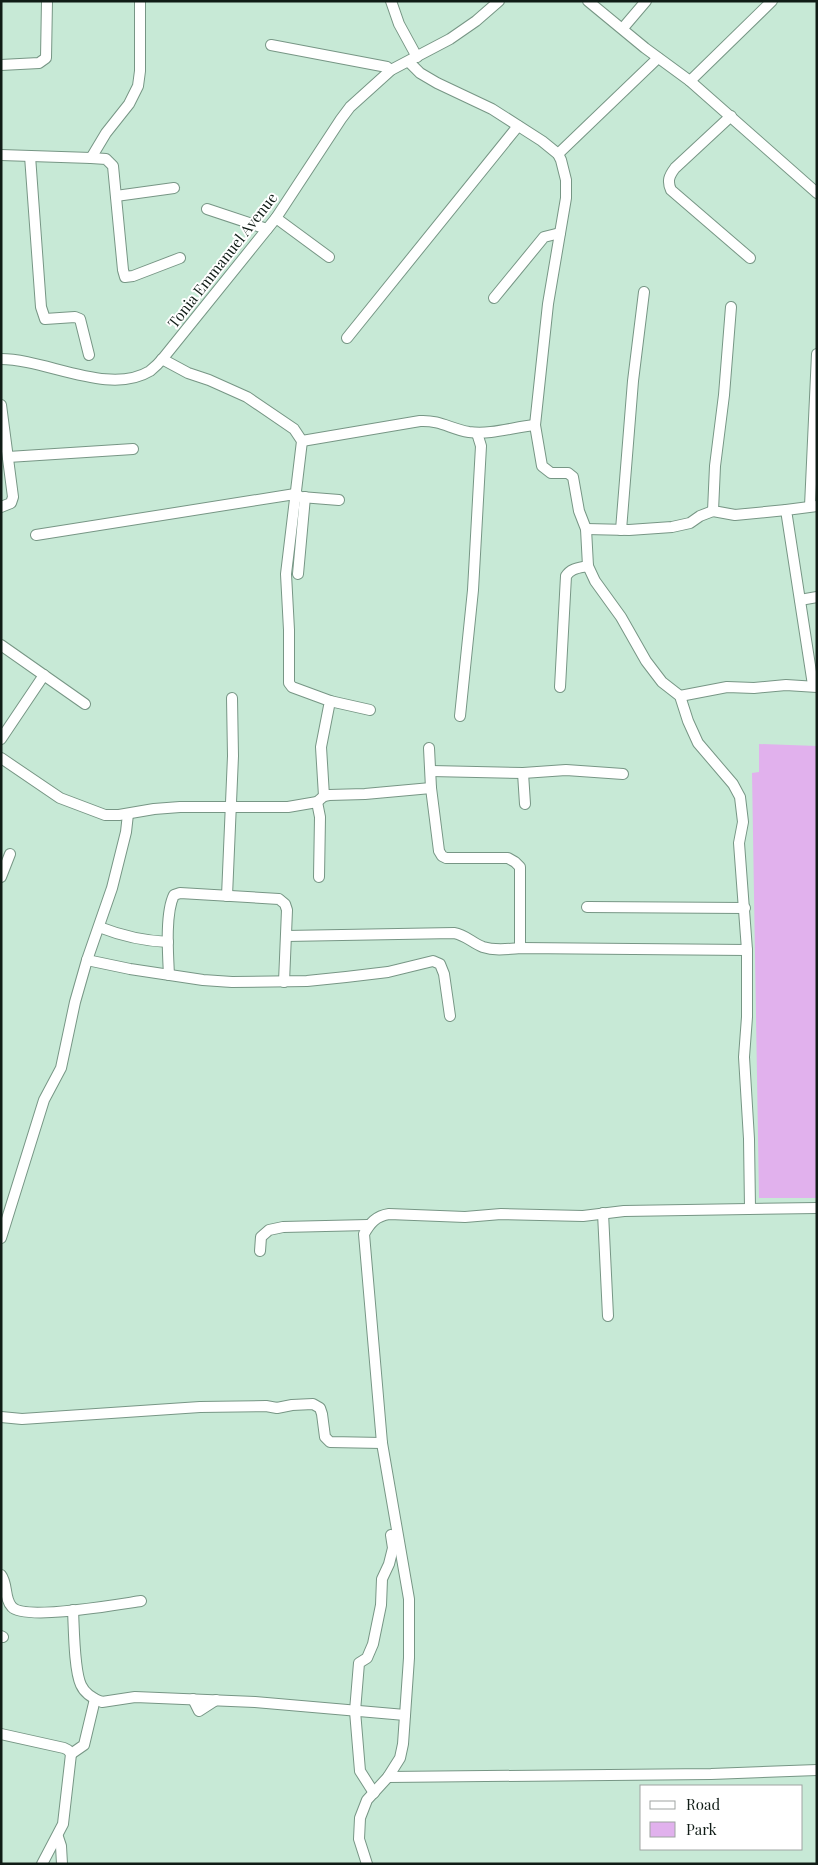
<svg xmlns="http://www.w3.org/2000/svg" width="818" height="1865" font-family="'Playfair Display',serif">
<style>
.green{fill:#e1b1ed}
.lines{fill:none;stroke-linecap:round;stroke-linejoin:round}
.minor-casing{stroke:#779685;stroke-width:12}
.minor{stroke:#fff;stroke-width:10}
.labels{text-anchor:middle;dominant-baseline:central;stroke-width:4;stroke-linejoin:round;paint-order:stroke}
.street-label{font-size:15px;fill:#101c16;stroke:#fff}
</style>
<rect width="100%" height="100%" fill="#c7e9d6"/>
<polygon class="green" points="759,744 817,746 817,1198 759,1198 752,773 759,772"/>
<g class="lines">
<defs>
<g id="minor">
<polyline points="391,1 399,24 417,57"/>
<polyline points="588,1 645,48 690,81 817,193"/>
<polyline points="623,28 646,1"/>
<polyline points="271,45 387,67 391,70"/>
<polyline points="409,62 420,73 437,83 492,109 542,141 558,154 561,160 566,180 566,198 548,304 535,425 542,466 551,473 568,473 573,477 579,511 586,529 588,566 595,581 621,617 646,661 662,682 680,696 688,721 698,743 733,784 740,797 743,822 739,843 747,950 747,1017 744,1057 749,1139 750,1208"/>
<polyline points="1,65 39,63 46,58 47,1"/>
<polyline points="690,81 772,1"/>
<path d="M731,116L675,168C669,176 667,181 671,190L750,258"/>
<polyline points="558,154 658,58"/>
<polyline points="1,155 91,158 106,133 129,104 138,86 140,71 140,1"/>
<polyline points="30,156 41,307 45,319 75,317 80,319 89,355"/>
<polyline points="91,158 106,159 113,166 123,270 125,277 133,276 180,258"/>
<polyline points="116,196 174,188"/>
<polyline points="207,209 267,229"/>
<polyline points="276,218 329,257"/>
<polyline points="494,298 544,237 560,233"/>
<polyline points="731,307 724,395 715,466 713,511 735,515 786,510"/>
<polyline points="347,338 518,126"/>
<path d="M1,359C46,359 109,396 150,371C155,367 160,362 164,357L276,218L341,119L350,107L391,70L450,39L476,21L499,1"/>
<polyline points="162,359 188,373 209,380 247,397 294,429 302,441 286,574 289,630 289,683 292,687 330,701 321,747 324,796"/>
<polyline points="1,405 13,497 11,503 1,507"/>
<path d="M302,441L420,421C441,420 450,429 469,432C492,435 513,427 535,425"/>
<polyline points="8,457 133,449"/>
<polyline points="810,506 817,354"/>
<polyline points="586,529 629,530 672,527 690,523 700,516 713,511"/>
<polyline points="621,530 633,381 644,292"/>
<polyline points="36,535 295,494 301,497 339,500"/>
<polyline points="298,574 305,497"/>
<polyline points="800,600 817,597"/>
<polyline points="1,645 85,704"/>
<polyline points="813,685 786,510 817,506"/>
<path d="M560,687L566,576C571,568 579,568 588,566"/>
<polyline points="680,696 727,687 754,688 786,685 817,687"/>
<polyline points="330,701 370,710"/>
<polyline points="460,716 473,590 481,446 477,433"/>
<polyline points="1,739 44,675"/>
<polyline points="429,748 431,788 439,851 442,856 446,858 508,858 515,862 520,867 520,948"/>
<polyline points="1,758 60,798 105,815 119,815 154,809 180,807 288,807 317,802 324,796 329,795 365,794 431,788"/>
<polyline points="431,771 523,773 566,770 623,774"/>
<polyline points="523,773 525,804"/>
<polyline points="317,802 320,817 319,877"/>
<polyline points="1,877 10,854"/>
<polyline points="227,896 233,756 232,698"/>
<polyline points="587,907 745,908"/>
<path d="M99,927C122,936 144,941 168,942"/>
<path d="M286,936L454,933C466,935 472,943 483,947C495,951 508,949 520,948L747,950"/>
<polyline points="87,960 130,969 203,980 232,982 307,981 346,977 388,972 433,961 440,964 444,974 450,1016"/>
<path d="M169,975C168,954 165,913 174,895L180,893L279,899L285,904L287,910L284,982"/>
<polyline points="603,1213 608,1316"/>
<polyline points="1,1238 44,1100 61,1068 75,1002 87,960 112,888 126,832 128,814"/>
<polyline points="260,1251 261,1237 269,1230 283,1227 368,1225"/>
<polyline points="1,1417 22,1419 200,1407 266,1406 277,1408 292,1405 313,1404 320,1408 322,1414 325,1437 330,1442 382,1443"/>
<path d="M1,1575C8,1584 4,1599 12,1607C25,1621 120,1604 141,1601"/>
<path d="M73,1610C74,1629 74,1670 81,1685C85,1694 94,1699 102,1702L135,1697L255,1702L405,1715"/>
<polyline points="1,1636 3,1637"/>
<polyline points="193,1699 199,1711 216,1700"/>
<polyline points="1,1734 64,1748 68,1750 71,1754 63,1824 42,1864"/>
<polyline points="71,1754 84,1745 95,1699"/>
<polyline points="388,1777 711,1774 817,1770"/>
<polyline points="374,1793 360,1771 355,1711 359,1663 367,1658 373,1644 381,1605 382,1579 389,1564 393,1548 391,1535"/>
<polyline points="58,1837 61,1846 62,1864"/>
<path d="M367,1864L359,1839L360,1818L367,1800L388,1777L400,1758L403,1744L409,1658V1599L382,1443L364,1234C370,1223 376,1216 389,1214L465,1217L501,1214L583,1216L624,1211L817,1208"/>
</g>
</defs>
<use href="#minor" class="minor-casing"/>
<use href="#minor" class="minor"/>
</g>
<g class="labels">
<g class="street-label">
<text transform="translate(222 260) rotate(-52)">Tonia Emmanuel Avenue</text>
</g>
</g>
<rect width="818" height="1865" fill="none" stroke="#101c16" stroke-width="5"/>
<rect x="640" y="1785" width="162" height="65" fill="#ffffff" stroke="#9fa4a2"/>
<rect x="650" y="1801" width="25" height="8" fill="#ffffff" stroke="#9fa4a2"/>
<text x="686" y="1810" font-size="15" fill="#101c16">Road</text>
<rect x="650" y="1822" width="25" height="15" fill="#e1b1ed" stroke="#9fa4a2"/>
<text x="686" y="1835" font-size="15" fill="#101c16">Park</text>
</svg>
